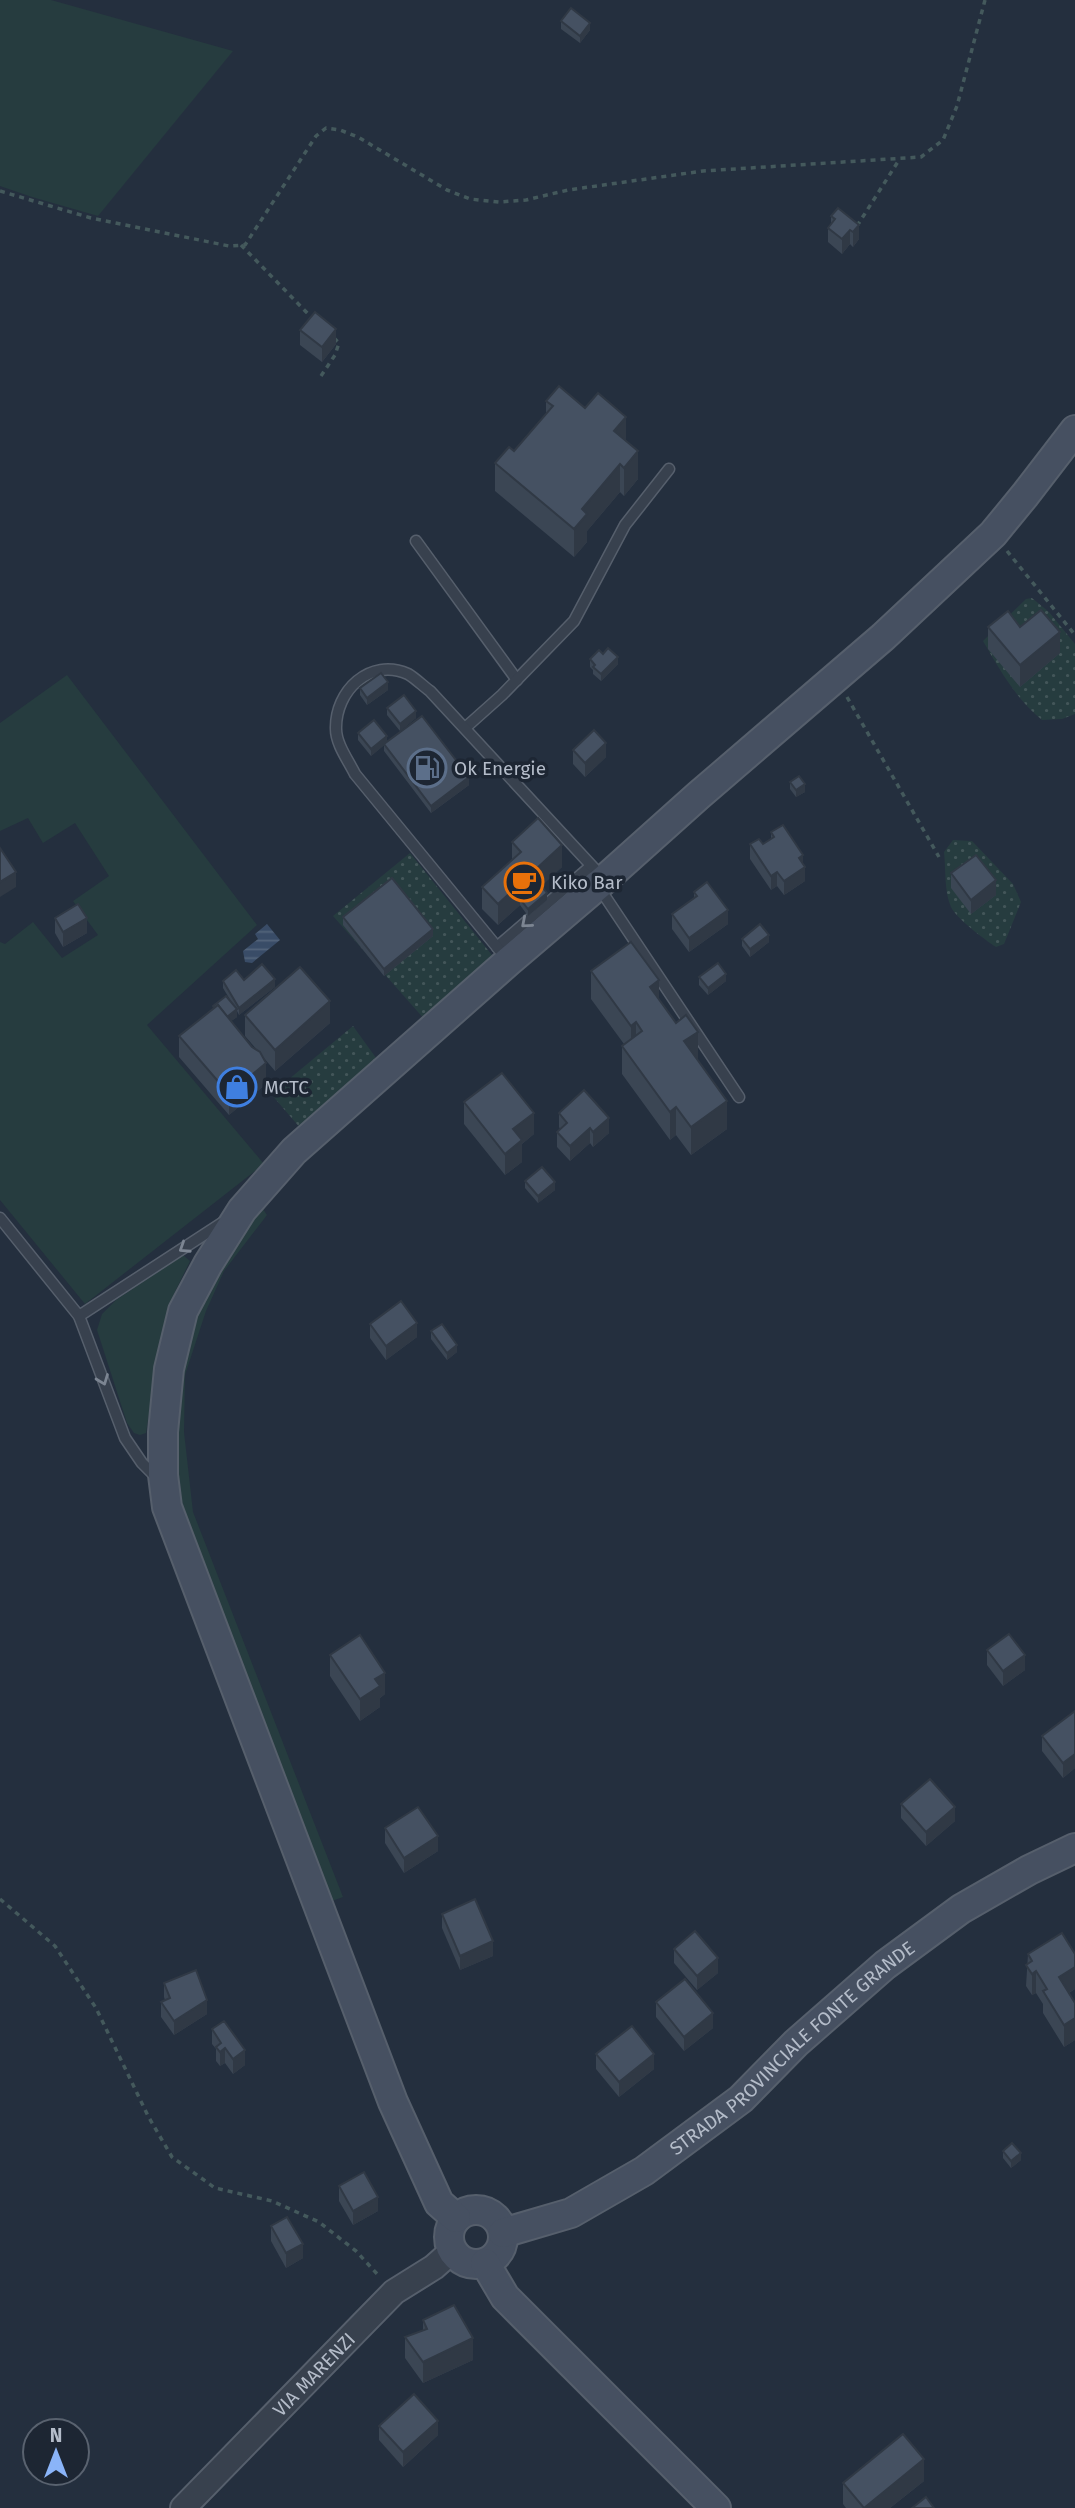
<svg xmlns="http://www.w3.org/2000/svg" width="1075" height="2508" font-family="'Fira Sans',sans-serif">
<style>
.grass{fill:#263c3f}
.park{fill:url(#park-dots)}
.water{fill:url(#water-rules)}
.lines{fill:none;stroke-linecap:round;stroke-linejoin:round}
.service-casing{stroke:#565f6c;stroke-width:13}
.tertiary-casing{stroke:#565f6c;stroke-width:28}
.secondary-casing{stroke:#565f6c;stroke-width:32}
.path{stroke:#44595c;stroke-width:3.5;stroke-dasharray:5 5;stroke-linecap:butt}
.service{stroke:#38414e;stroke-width:10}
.tertiary{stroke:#38414e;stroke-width:24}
.secondary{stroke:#465061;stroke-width:28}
.wall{fill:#3b4654}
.shaded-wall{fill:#303945}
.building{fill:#455162;stroke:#303945;stroke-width:2}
.oneway{stroke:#7c8592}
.labels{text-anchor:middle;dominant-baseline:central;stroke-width:7;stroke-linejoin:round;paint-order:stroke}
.poi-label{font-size:19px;fill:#b4bcc9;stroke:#1d2633;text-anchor:start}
.street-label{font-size:19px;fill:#b4bcc9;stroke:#1d2633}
</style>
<defs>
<pattern id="park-dots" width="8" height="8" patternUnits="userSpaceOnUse" patternTransform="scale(1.75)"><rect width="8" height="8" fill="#263c3f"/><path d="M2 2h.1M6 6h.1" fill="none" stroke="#435659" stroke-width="1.8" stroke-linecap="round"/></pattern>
<pattern id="water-rules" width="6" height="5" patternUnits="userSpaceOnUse" patternTransform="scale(1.75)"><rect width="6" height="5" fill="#394c67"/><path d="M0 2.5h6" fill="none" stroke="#53647b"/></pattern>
</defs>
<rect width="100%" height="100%" fill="#242f3e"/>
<g class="grass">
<polygon points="0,0 51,0 233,51 98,216 32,197 0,186"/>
<polygon points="67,675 257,925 147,1025 264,1164 85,1304 0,1200 0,942 5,944 33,922 62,958 98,935 73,901 109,876 75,823 43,843 28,818 0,831 0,723"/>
<path d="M261,1206L267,1215L224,1271L206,1311L185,1375L184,1432L193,1512L343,1897L329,1902L189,1535C180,1496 172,1455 174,1414C176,1366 198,1292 225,1252C236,1236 249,1221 261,1206Z"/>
<polygon points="183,1255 190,1261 174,1294 161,1338 146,1433 140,1435 134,1433 127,1423 97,1330 102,1314 116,1300"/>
</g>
<g class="park">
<path d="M1032,598L1049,612L1075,644V714L1062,719L1042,720C1016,699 1000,670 983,641L1026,599Z"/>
<path d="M953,840L972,841L1013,884L1021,902L1004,944L996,947C985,940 956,918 951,907C944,891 946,870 944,852Z"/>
<polygon points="410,853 496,960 426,1021 333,916"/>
<polygon points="353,1026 379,1062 302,1130 271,1094"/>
</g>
<polygon class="water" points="267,924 280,940 252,963 245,962 243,951 258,939 255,934"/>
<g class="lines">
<defs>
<g id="service">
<polyline points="416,541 517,680"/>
<polyline points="465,728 502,695 574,621 625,525 669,469"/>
<polyline points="598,886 739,1097"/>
<polyline points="497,947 591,866"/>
<path d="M506,958L355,774C348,760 336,744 336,729C335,691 370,657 408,674C415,678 423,686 430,691L602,877"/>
<polyline points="0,1218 79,1316 125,1438 142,1463 154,1475 158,1475"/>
<polyline points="79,1316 222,1223"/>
</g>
<g id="tertiary">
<path id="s1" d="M183,2508L394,2292L434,2267L452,2251"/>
</g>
<g id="secondary">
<circle cx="476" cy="2237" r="27"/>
<polyline points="456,2218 439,2203 393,2102 167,1507 163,1475 163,1432 169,1369 183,1311 208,1264 242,1210 294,1151 509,961 604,880 699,795 883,637 993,534 1025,495 1075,430"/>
<path id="s2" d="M503,2233L571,2213L644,2171L741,2099L796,2043L885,1965L961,1909L1029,1870L1075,1848"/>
<polyline points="485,2263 505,2297 716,2508"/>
</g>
</defs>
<use href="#service" class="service-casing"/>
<use href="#tertiary" class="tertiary-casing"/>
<use href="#secondary" class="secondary-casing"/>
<g class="path">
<polyline points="0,191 91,218 229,246 245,245 316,136 326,128 340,130 358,137 447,190 470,199 499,202 526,200 568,190 703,171 921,157 943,140 957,106 985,0"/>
<polyline points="857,226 899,160"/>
<polyline points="241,245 313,319"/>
<polyline points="321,376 335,355 339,343 334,338"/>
<polyline points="1007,551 1075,635"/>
<polyline points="847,697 939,857"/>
<polyline points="0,1899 55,1946 96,2008 148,2116 172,2157 215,2188 272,2201 319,2222 356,2251 379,2276"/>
</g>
<use href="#service" class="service"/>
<use href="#tertiary" class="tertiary"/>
<use href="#secondary" class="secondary"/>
</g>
<g class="wall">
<polygon points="561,21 590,30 580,43 561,29"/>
<polygon points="838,208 859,239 853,247 850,244 842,254 828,242 828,228 831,224 831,216"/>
<polygon points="300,330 336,344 322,362 300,345"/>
<polygon points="546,401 585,408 626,441 638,479 624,496 620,492 587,531 587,542 574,557 495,491 495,463 514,451 546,414"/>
<polygon points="988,627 1020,627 1060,653 1020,687 988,649"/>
<polygon points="603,654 618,664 601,681 593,674 593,670 590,667 590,659"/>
<polygon points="360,688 388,690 367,705 360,695"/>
<polygon points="387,708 416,718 400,731 387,715"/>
<polygon points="358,733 387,742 469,785 431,813 384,751 384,745 371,756 358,740"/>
<polygon points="573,750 606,757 585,777 573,764"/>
<polygon points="790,782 805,792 796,797 790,789"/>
<polygon points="771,832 803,864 805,881 784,895 777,886 771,890 750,859 750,844 763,844 771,839"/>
<polygon points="512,842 562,867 541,886 547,900 528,916 520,905 498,925 482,909 482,887 512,860"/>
<polygon points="951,873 996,895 971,914 951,888"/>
<polygon points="694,892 728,924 689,952 672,929 672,914 694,899"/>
<polygon points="343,917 433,936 384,976 343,925"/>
<polygon points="55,918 87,933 63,947 55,933"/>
<polygon points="742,939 769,942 750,957 742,946"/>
<polygon points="591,971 659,999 697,1060 727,1129 691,1155 676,1135 670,1140 622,1074 622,1046 624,1044 591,999"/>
<polygon points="699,977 726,981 708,995 699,985"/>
<polygon points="244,980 275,987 239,1015 237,1011 237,1017 231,1021 252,1047 257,1050 245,1036 245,1015 330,1023 275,1071 263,1057 266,1084 229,1115 179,1057 179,1036 213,1010 213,1006 232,1003 223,988 223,981"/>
<polygon points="464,1102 534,1134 522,1144 522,1162 505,1175 464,1124"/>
<polygon points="559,1113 609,1133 593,1147 590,1143 570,1161 557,1147 557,1132 560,1129 559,1127"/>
<polygon points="525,1181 555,1190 538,1203 525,1188"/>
<polygon points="370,1324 417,1337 386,1360 370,1338"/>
<polygon points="431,1331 457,1352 447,1360 431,1339"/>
<polygon points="987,1650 1025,1670 1003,1686 987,1665"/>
<polygon points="330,1655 385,1694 380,1698 380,1707 360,1721 330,1676"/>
<polygon points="1075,1711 1075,1768 1063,1778 1042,1751 1042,1736"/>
<polygon points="901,1804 955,1821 926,1846 901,1818"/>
<polygon points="385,1828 438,1851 404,1873 385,1843"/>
<polygon points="442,1914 493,1956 460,1970 442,1928"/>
<polygon points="674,1949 718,1973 697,1990 674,1963"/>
<polygon points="1028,1954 1075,1989 1069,1993 1075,2003 1075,2040 1064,2047 1043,2013 1043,2004 1036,1993 1032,1995 1026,1986"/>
<polygon points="164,1983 207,2014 174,2035 161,2017 161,2002 165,2000 164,1997"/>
<polygon points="656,2002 713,2028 684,2051 656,2017"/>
<polygon points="212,2029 245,2065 233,2074 225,2063 220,2066 216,2061 216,2049 212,2044"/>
<polygon points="596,2054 654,2069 619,2097 596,2069"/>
<polygon points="1003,2151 1021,2160 1011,2168 1003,2158"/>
<polygon points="339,2186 378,2211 353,2225 339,2201"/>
<polygon points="271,2226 303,2258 286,2268 271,2241"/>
<polygon points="423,2320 473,2360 423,2383 405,2358 405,2337 423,2330"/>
<polygon points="379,2426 438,2435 403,2467 379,2440"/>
<polygon points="924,2481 890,2508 846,2508 843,2504 843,2483"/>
</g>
<g class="shaded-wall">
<polygon points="590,23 590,30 580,43 580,36"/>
<polygon points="859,225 859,239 853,247 853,232"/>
<polygon points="850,230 850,244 842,254 842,239"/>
<polygon points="336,329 336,344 322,362 322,347"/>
<polygon points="626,417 626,445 614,431"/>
<polygon points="638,451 638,479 624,496 624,468"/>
<polygon points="620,464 620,492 587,531 587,542 574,557 574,529 582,509"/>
<polygon points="1060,632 1060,653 1020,687 1020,665"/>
<polygon points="618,657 618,664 601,681 601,674"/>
<polygon points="388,682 388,690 367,705 367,698"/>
<polygon points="416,711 416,718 400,731 400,724"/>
<polygon points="387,736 387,743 371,756 371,749"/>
<polygon points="606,743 606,757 585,777 585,763"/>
<polygon points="469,777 469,785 431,813 431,806"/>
<polygon points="805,784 805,792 796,797 796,790"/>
<polygon points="562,845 562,867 523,903 520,899 520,905 498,925 498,904"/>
<polygon points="803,855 803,868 805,867 805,881 784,895 784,881 799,858"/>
<polygon points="16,872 16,887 0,897 0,882"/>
<polygon points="777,872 777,886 771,890 771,876"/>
<polygon points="996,880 996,895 971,914 971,900"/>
<polygon points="547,893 547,900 528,916 528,909"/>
<polygon points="728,910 728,924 689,952 689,938"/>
<polygon points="87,918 87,933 63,947 63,932"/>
<polygon points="433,929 433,936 384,976 384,969"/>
<polygon points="769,935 769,942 750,957 750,949"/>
<polygon points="726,974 726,981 708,995 708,988"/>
<polygon points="275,979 275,987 239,1015 239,1008"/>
<polygon points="659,980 659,1008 650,987"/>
<polygon points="330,1001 330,1023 275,1071 275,1050"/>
<polygon points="237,1009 237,1017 223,1027 223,1020"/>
<polygon points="636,1022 636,1050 631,1054 631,1026"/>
<polygon points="698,1032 698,1060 684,1041"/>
<polygon points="266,1063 266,1084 229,1115 229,1094"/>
<polygon points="727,1101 727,1129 691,1155 691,1127"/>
<polygon points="676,1107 676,1135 670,1140 670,1112"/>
<polygon points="534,1113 534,1134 522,1144 522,1162 505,1175 505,1154 513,1129"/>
<polygon points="609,1118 609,1133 593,1147 593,1132"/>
<polygon points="590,1128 590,1143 570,1161 570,1146"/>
<polygon points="555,1182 555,1190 538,1203 538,1196"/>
<polygon points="417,1323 417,1337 386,1360 386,1346"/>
<polygon points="457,1345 457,1352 447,1360 447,1353"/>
<polygon points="1025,1655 1025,1670 1003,1686 1003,1671"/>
<polygon points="385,1673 385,1694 380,1698 380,1707 360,1721 360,1699 375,1679"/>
<polygon points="1075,1754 1075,1768 1063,1778 1063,1763"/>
<polygon points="955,1807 955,1821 926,1846 926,1832"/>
<polygon points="438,1836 438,1851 404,1873 404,1858"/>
<polygon points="493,1941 493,1956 460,1970 460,1956"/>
<polygon points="718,1958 718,1973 697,1990 697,1976"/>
<polygon points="1075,1967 1075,1989 1059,1998 1059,1977"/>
<polygon points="1036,1971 1036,1993 1032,1995 1032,1974"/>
<polygon points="207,2000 207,2014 174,2035 174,2021"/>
<polygon points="713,2013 713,2028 684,2051 684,2037"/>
<polygon points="1075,2018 1075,2040 1064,2047 1064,2025"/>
<polygon points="225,2048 225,2063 220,2066 220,2052"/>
<polygon points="245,2050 245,2065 233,2074 233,2059"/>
<polygon points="654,2054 654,2069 619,2097 619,2082"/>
<polygon points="1021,2153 1021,2160 1011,2168 1011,2161"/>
<polygon points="378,2197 378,2211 353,2225 353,2211"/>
<polygon points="303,2244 303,2258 286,2268 286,2253"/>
<polygon points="473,2338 473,2360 423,2383 423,2362"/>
<polygon points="438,2421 438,2435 403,2467 403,2452"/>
<polygon points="924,2459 924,2481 890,2508 864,2508"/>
</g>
<g class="building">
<polygon points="571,8 590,23 580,36 561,21"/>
<polygon points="838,208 859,225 853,232 850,230 842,239 828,228 835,219 831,216"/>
<polygon points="315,312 336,329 322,347 300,330"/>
<polygon points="559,386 585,408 598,393 626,417 614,431 638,451 624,468 620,464 582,509 587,514 574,529 495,463 509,447 514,451 553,406 546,401"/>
<polygon points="1041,610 1060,632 1020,665 988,627 1008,611 1020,627"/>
<polygon points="608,648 618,657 601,674 593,667 595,665 590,659 599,650 603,654"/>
<polygon points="381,673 388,682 367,698 360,688"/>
<polygon points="404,695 416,711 400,724 387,708"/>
<polygon points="422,716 469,777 431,806 384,744"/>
<polygon points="374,720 387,736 371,749 358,733"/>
<polygon points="594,730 606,743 585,763 573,750"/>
<polygon points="799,776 805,784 796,790 790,782"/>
<polygon points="538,818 562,845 498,904 482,887 521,852 512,842"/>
<polygon points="783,825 803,855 799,858 805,867 784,881 777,872 771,876 750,844 759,839 763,844 774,837 771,832"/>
<polygon points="0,848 16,872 0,882"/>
<polygon points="976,855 996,880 971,900 951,873"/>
<polygon points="392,878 433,929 384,969 343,917"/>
<polygon points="707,882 728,910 689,938 672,914 697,896 694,892"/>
<polygon points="539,883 547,893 528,909 520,899"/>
<polygon points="78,904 87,918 63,932 55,918"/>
<polygon points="760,924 769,935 750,949 742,939"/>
<polygon points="631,942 659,980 650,987 676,1023 686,1015 698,1032 684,1041 727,1101 691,1127 676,1107 670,1112 622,1046 642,1031 636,1022 631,1026 591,971"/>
<polygon points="718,963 726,974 708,988 699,977"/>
<polygon points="262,964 275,979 239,1008 223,981 236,970 244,980"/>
<polygon points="300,967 330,1001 275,1050 245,1015"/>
<polygon points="226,996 237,1009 227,1017 218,1005 214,1008 213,1006"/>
<polygon points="218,1005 252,1047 260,1052 266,1063 229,1094 179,1036"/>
<polygon points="502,1073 534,1113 513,1129 522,1140 505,1154 464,1102"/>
<polygon points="584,1090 609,1118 593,1132 590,1128 570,1146 557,1132 567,1123 559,1113"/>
<polygon points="542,1167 555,1182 538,1196 525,1181"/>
<polygon points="401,1301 417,1323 386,1346 370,1324"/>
<polygon points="442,1324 457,1345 447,1353 431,1331"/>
<polygon points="1009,1634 1025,1655 1003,1671 987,1650"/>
<polygon points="360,1635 385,1673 375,1679 380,1686 360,1699 330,1655"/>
<polygon points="1075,1711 1075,1754 1063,1763 1042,1736"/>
<polygon points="930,1779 955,1807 926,1832 901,1804"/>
<polygon points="418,1807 438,1836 404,1858 385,1828"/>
<polygon points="475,1899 493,1941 460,1956 442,1914"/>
<polygon points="695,1931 718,1958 697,1976 674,1949"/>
<polygon points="1062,1933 1075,1954 1075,1967 1059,1977 1075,2003 1075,2018 1064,2025 1043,1991 1047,1989 1036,1971 1032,1974 1026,1965 1032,1961 1028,1954"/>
<polygon points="196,1970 207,2000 174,2021 161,2002 170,1998 164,1983"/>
<polygon points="685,1979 713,2013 684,2037 656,2002"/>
<polygon points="224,2021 245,2050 233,2059 225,2048 220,2052 216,2047 221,2043 212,2029"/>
<polygon points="632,2026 654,2054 619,2082 596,2054"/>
<polygon points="1012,2143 1021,2153 1011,2161 1003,2151"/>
<polygon points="364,2172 378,2197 353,2211 339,2186"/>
<polygon points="287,2217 303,2244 286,2253 271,2226"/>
<polygon points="454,2305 473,2338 423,2362 405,2337 427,2329 423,2320"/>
<polygon points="414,2394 438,2421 403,2452 379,2426"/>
<polygon points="903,2434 924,2459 864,2508 843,2483"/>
<polygon points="926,2497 934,2508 912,2508"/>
</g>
<defs><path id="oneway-chevron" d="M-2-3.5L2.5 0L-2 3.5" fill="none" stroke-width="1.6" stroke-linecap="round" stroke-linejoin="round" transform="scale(1.75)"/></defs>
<g class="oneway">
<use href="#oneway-chevron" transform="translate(526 923) rotate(139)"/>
<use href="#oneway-chevron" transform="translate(184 1248) rotate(147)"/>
<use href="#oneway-chevron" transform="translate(103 1380) rotate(69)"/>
</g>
<defs>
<symbol id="fuel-ring" viewBox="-11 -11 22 22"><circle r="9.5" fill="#1d2633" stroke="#5c6f8a" stroke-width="1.5"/><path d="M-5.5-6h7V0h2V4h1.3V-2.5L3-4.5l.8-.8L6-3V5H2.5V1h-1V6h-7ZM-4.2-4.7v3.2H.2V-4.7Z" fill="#5c6f8a"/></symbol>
<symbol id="cafe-ring" viewBox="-11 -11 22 22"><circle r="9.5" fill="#1d2633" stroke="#e8710a" stroke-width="1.5"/><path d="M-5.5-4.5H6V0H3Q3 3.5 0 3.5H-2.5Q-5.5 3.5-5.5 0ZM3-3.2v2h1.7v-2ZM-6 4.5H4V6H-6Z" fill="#e8710a"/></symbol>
<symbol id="shop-ring" viewBox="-11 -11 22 22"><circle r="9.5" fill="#1d2633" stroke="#3f7fe0" stroke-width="1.5"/><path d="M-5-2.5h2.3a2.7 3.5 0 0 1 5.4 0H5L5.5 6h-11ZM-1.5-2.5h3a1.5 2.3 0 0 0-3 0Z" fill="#3f7fe0"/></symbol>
</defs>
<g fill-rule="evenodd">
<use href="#fuel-ring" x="405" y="746" width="44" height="44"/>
<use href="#cafe-ring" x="502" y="860" width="44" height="44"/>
<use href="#shop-ring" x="215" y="1065" width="44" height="44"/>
</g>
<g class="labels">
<g class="poi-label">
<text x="454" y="768">Ok Energie</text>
<text x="551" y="882">Kiko Bar</text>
<text x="264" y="1087">MCTC</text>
</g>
<g class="street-label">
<text stroke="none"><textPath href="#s2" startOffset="348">STRADA PROVINCIALE FONTE GRANDE</textPath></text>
<text stroke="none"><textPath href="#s1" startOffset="187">VIA MARENZI</textPath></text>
</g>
</g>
<g transform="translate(56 2452)"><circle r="33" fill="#1d2633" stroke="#59626f" stroke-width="2"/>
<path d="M0-5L12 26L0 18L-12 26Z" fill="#8ab4f8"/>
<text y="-10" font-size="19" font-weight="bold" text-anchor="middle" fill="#b4bcc9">N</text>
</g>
</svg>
